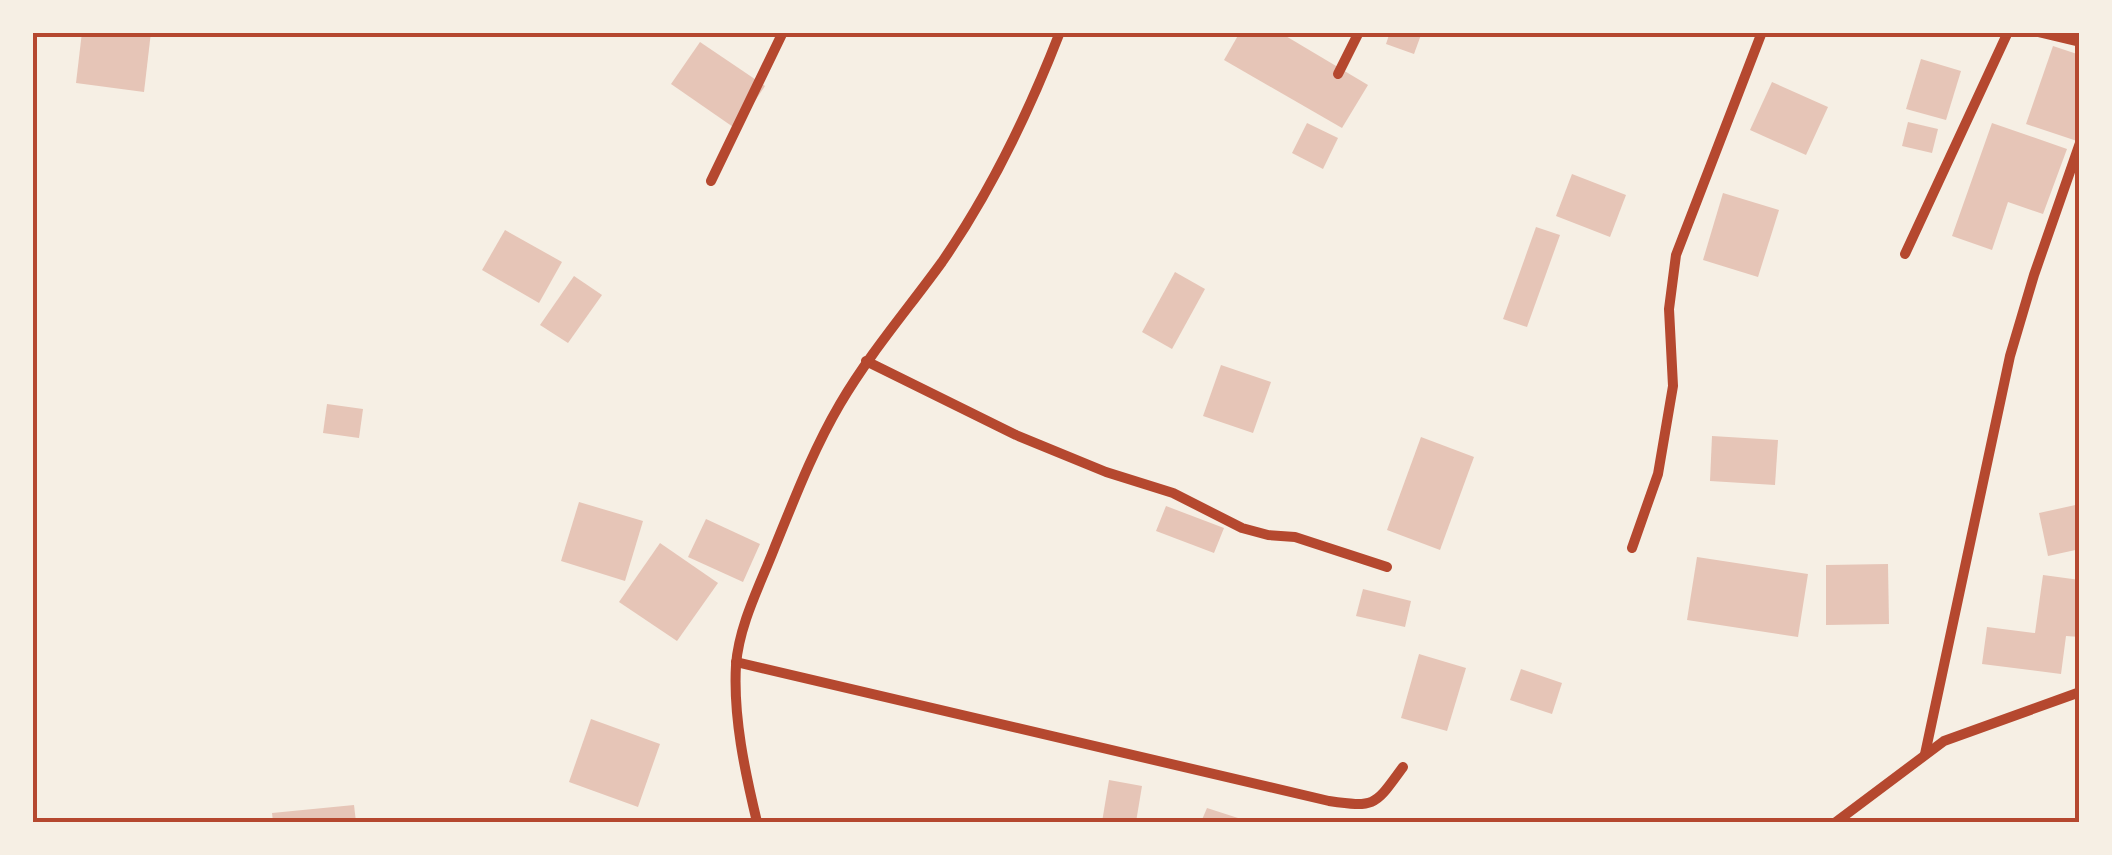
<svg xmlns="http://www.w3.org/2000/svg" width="2112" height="855" font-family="'Roboto Condensed',sans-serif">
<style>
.building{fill:#e6c5b7}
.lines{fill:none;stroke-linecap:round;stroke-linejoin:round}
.minor{stroke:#b5482f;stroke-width:10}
.neatline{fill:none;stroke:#b5482f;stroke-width:4}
</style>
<rect width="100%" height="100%" fill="#f6efe4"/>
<g class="building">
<polygon points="82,32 151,32 144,92 76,83"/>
<polygon points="1240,32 1279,32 1368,85 1342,128 1224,60"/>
<polygon points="1390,32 1422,32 1414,54 1386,44"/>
<polygon points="700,42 765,86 736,129 671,84"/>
<polygon points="2053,46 2080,55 2080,142 2026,124"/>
<polygon points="1921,59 1961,71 1946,120 1906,109"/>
<polygon points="1772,82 1828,107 1806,155 1750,130"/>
<polygon points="1908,122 1938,129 1932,153 1902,146"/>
<polygon points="1307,123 1338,138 1323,169 1292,153"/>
<polygon points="1992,123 2067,149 2043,214 2008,202 1992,250 1952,236"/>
<polygon points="1572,174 1626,195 1610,237 1556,216"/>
<polygon points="1723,193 1779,210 1758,277 1703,260"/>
<polygon points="1536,227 1560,235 1527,327 1503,319"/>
<polygon points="505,230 562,262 539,303 482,270"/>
<polygon points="1175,272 1205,289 1172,349 1142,332"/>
<polygon points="574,276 602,295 568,343 540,325"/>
<polygon points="1221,365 1271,382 1253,433 1203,416"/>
<polygon points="327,404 363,409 359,438 323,433"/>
<polygon points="1712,436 1778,440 1775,485 1710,481"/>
<polygon points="1421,437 1474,457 1440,550 1387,530"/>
<polygon points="579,502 643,521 625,581 561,561"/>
<polygon points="2080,504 2080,549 2048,556 2039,513"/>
<polygon points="1166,506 1224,528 1214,553 1156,531"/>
<polygon points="706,519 760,544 743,582 688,557"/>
<polygon points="660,543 718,583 677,641 619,602"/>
<polygon points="1697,557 1808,574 1798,637 1687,620"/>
<polygon points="1888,564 1889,624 1826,625 1826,565"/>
<polygon points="2043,575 2080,580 2080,637 2066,636 2061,674 1982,664 1987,627 2035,633"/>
<polygon points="1363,589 1411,601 1405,627 1356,616"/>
<polygon points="1419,654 1466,668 1447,731 1401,718"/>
<polygon points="1521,669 1562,683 1552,714 1510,700"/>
<polygon points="591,719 660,744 638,807 569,782"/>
<polygon points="1109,780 1142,786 1136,822 1102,822"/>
<polygon points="354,805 356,822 273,822 272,813"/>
<polygon points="1207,808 1238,818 1236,822 1201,822"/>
</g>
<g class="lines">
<g class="minor">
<polyline points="2038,32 2080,42"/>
<polyline points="1338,74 1359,32"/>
<polyline points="711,181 783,32"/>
<polyline points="1905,254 2008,32"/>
<polyline points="866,361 1016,435 1106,472 1173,493 1242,528 1268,535 1295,537 1387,567"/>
<polyline points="1632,548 1658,474 1673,386 1669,309 1676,255 1762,32"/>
<path d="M736,662L1329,801C1377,808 1375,805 1403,767"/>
<polyline points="1925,754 2010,356 2034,275 2080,143"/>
<path d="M757,822C745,772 733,717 736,665C739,625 760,585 774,549C794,500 813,450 840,404C870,353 908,309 942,262C991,191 1029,112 1060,32"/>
<polyline points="1836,822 1944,741 2080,692"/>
</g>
</g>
<rect width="2112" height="855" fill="none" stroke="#f6efe4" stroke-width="70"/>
<rect x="35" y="35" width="2042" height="785" class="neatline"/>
</svg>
